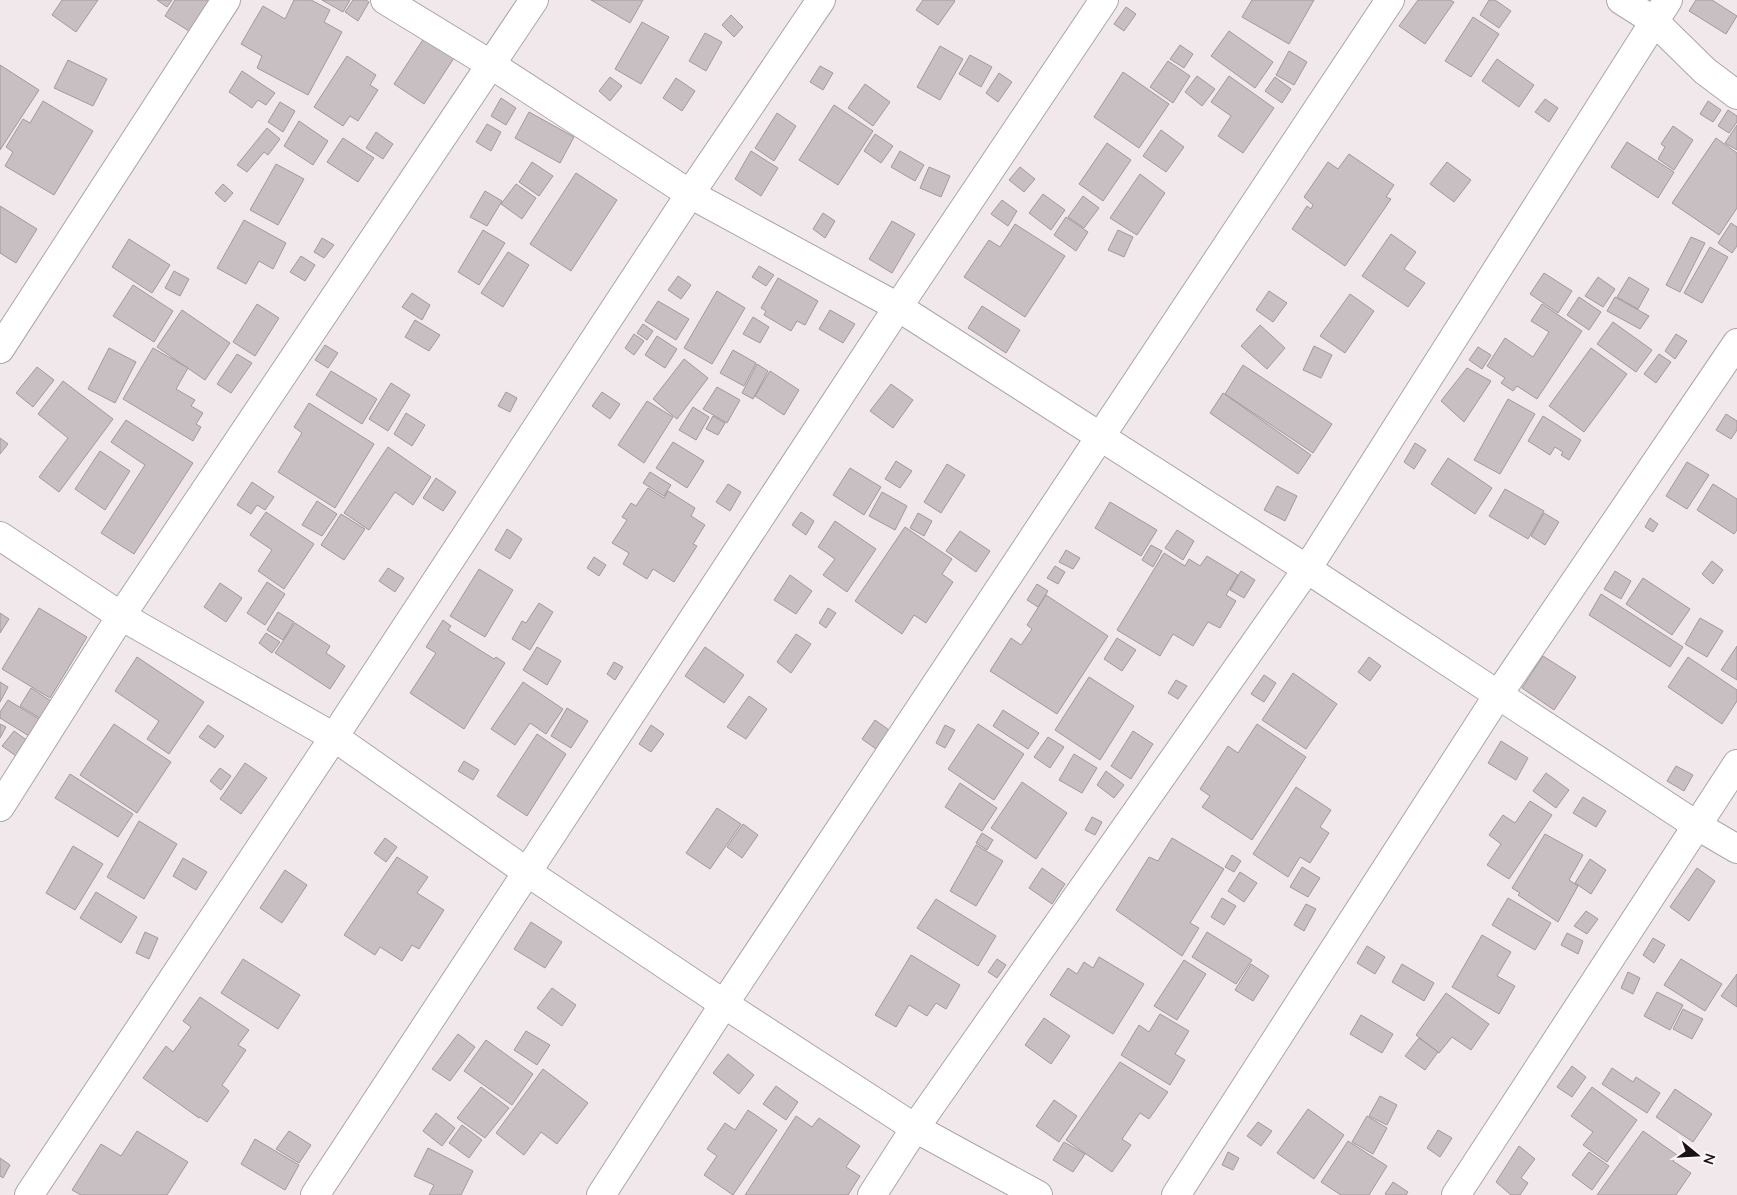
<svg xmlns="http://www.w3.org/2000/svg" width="1737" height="1195" font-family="'Nunito Sans',sans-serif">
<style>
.building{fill:#c8bfc2;stroke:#a2999c}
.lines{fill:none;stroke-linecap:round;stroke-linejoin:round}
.minor-casing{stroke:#ada4a7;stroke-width:30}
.minor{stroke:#fff;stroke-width:28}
</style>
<rect width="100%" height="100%" fill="#f1e8eb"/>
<g class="building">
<polygon points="62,0 98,0 76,32 52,15"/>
<polygon points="157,0 172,0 167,7"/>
<polygon points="175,0 209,0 189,31 165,16"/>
<polygon points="294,0 311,0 330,10 324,22 342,32 308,95 257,68 262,56 241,44 263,6 285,19"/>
<polygon points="322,0 350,0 343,12"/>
<polygon points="353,0 366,0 369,2 358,21 345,12"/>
<polygon points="591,0 643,0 630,23"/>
<polygon points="923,0 954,0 955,1 938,25 916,10"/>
<polygon points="1252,0 1314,0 1289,44 1242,17"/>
<polygon points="1418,0 1450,0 1454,2 1425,44 1399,26"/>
<polygon points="1489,0 1495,0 1511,11 1499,28 1480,15"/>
<polygon points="1696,0 1712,0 1737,16 1726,34 1689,11"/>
<polygon points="1126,7 1136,14 1124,31 1114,24"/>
<polygon points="731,15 743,27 734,37 722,25"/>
<polygon points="1473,17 1499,34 1471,77 1445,61"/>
<polygon points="642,22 669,37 641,84 615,69"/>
<polygon points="1229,31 1273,62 1255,88 1211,56"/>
<polygon points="705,33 722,42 706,71 689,61"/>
<polygon points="424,38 454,58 424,104 394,84"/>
<polygon points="1180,45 1193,54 1184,68 1170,59"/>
<polygon points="940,46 963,59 940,100 917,87"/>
<polygon points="1289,51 1307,62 1294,85 1276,75"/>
<polygon points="970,55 992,67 981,87 959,74"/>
<polygon points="347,56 376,75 370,85 378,90 358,121 350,116 343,126 314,107"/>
<polygon points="1497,59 1534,85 1519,107 1482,81"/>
<polygon points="68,60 107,79 93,106 54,88"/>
<polygon points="1168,61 1190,76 1173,103 1150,87"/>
<polygon points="0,65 39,90 0,150"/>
<polygon points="820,66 833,73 823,90 810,82"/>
<polygon points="242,71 275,93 266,105 258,100 252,108 229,92"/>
<polygon points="1123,72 1169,104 1139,148 1094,117"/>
<polygon points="999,73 1012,82 998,102 986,93"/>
<polygon points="1197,76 1215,89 1202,106 1185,92"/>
<polygon points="1229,76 1274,108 1243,153 1218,136 1231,116 1211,102"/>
<polygon points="610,77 622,86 610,101 599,91"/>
<polygon points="1275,77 1291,89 1282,103 1265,91"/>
<polygon points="676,78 695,91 682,111 663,98"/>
<polygon points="865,84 890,102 873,126 848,108"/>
<polygon points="501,98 516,108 506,125 491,116"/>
<polygon points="1545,99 1558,108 1549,122 1535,112"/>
<polygon points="43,101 93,131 54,195 5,166 13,152 6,147 23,119 30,123"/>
<polygon points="1708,101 1721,110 1713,122 1700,114"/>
<polygon points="280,102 295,111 283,132 268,122"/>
<polygon points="834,105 873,131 838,185 799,160"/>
<polygon points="1728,110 1737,116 1737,122 1729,133 1718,126"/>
<polygon points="529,112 574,137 560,163 515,138"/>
<polygon points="777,113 796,126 774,161 755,148"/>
<polygon points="299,121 328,141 313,165 284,146"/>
<polygon points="487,124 501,132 491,151 476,142"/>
<polygon points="1737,125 1737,150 1725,143"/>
<polygon points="1673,126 1693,140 1674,170 1658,159 1665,147 1661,144"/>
<polygon points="267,128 280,139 268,155 264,152 247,172 237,165"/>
<polygon points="1161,130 1184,147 1166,172 1143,156"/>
<polygon points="376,132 393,144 383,159 366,148"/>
<polygon points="875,134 893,146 881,163 864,151"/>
<polygon points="343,138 374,158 358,182 327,162"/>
<polygon points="1716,138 1737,153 1737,208 1719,235 1672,203"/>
<polygon points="1627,142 1674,172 1658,198 1611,167"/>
<polygon points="1107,143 1131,160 1103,201 1079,184"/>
<polygon points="751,151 778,168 761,196 735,179"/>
<polygon points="900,151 924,165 915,181 891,167"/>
<polygon points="1349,154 1394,185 1386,197 1391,199 1345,266 1292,229 1307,206 1311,209 1313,205 1304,197 1328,162 1338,169"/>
<polygon points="532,162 553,176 539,196 519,182"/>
<polygon points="1447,162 1471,180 1454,202 1430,184"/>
<polygon points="276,164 304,179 278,225 250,210"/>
<polygon points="929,167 950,176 941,197 920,188"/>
<polygon points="1020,167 1035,179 1024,192 1009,180"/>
<polygon points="576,173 617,200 571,271 530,244"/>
<polygon points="1140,174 1165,193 1137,235 1110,218"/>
<polygon points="223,184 233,193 225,202 215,193"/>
<polygon points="516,184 536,198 522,219 501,204"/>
<polygon points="485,191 502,201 487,226 470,217"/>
<polygon points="1043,194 1065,210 1051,230 1029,213"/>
<polygon points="1083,196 1099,208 1084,228 1068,217"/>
<polygon points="1002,200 1017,211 1008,226 991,214"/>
<polygon points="0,206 37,229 16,263 0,253"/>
<polygon points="823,213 835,221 825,238 813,229"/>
<polygon points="1066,217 1088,232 1076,251 1054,235"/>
<polygon points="244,220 286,243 273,269 259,261 246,284 217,268"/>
<polygon points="892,221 915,234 892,273 869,259"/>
<polygon points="1731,223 1737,227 1737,246 1732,253 1718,243"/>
<polygon points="1015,224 1065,256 1025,317 964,277 989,240 1000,247"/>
<polygon points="483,230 505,243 479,285 458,272"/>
<polygon points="1118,230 1133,237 1124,257 1108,250"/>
<polygon points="1391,234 1416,252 1404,269 1425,283 1408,307 1362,276"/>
<polygon points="1691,237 1705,243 1680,292 1666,285"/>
<polygon points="322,238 334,245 324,258 314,252"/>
<polygon points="129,239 170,265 152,293 112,267"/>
<polygon points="1710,247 1728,257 1702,303 1684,293"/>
<polygon points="508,252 529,265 503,307 481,293"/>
<polygon points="301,256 315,265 305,281 290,272"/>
<polygon points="759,266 774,275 766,286 752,277"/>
<polygon points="174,271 189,279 180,296 165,288"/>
<polygon points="1544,273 1572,291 1558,313 1530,294"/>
<polygon points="678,276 691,285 681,299 668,290"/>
<polygon points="1598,277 1615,289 1603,307 1585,296"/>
<polygon points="1629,277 1649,289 1638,309 1617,297"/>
<polygon points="778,278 818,301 805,325 797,321 791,331 764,315 766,311 761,308"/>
<polygon points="133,285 173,311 154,342 113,316"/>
<polygon points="717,291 745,308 712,364 684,348"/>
<polygon points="1269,291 1287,303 1273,322 1256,310"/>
<polygon points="412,293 430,305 422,320 402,307"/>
<polygon points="1350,294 1374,311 1345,353 1320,336"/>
<polygon points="1579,297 1601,312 1589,330 1567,315"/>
<polygon points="1615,297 1649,316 1640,329 1607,311"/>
<polygon points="658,301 689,319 676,340 645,321"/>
<polygon points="257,304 279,318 255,356 233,342"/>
<polygon points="1542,304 1582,331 1537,399 1517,386 1513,391 1501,383 1505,378 1487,366 1505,338 1533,357 1549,332 1531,321"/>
<polygon points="982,306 1020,330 1006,353 968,328"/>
<polygon points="182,310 230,343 205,380 157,347"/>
<polygon points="830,310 855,324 843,343 819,329"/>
<polygon points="753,317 769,327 760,343 743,334"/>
<polygon points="415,320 440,335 429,351 405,337"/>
<polygon points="1613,322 1652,350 1636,372 1597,344"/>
<polygon points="643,324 653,331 647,340 637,333"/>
<polygon points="1260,325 1285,348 1267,369 1241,346"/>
<polygon points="634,334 644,341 634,355 625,348"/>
<polygon points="1676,334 1687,341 1675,359 1665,351"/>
<polygon points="657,336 677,349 665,368 645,355"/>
<polygon points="325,345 338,353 328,368 315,360"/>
<polygon points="1314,346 1332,355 1321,378 1303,370"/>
<polygon points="1478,347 1491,355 1482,369 1469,360"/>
<polygon points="109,348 136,362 115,403 88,389"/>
<polygon points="153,348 188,368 176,389 195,400 191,406 203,413 196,424 201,427 193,441 123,399"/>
<polygon points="1591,348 1627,374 1584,432 1549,406"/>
<polygon points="733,350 756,363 744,386 720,373"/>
<polygon points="237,354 252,363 231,393 217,384"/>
<polygon points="1659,354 1671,362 1656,383 1644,374"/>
<polygon points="684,359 708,378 677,419 653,399"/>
<polygon points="757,364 768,371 753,399 742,393"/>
<polygon points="1243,365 1332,424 1313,453 1225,394"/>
<polygon points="37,367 54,380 33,407 16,393"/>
<polygon points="1467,368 1491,381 1464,422 1441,401"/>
<polygon points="331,371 377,399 362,424 316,395"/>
<polygon points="770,371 799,390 784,415 755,396"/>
<polygon points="63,381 113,419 59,492 39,477 68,438 38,414"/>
<polygon points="391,383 410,395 388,431 369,419"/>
<polygon points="891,384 913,400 893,428 870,411"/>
<polygon points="717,387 740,400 727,423 703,409"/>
<polygon points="506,392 517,398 510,412 498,406"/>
<polygon points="602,392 620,404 610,419 592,406"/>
<polygon points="1223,393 1311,455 1298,474 1210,413"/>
<polygon points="1508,399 1535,414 1500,474 1474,460"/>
<polygon points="647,401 673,417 644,463 618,445"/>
<polygon points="309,403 374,444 335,508 278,472 302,433 294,427"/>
<polygon points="693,407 709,417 696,440 679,430"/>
<polygon points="406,413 425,425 412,446 394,434"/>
<polygon points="1726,414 1737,421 1737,430 1731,439 1716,430"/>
<polygon points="713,416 725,423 718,435 706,429"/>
<polygon points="1543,416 1581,440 1569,460 1561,455 1563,452 1555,447 1550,455 1528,441"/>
<polygon points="126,420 193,463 134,554 101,533 145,465 111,442"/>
<polygon points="0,438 8,444 0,454"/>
<polygon points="673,442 704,461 687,488 656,468"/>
<polygon points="1415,443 1426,450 1414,469 1404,462"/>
<polygon points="388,447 431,477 413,505 395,492 369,530 344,513"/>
<polygon points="100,451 130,471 105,510 75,489"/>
<polygon points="1448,458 1492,488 1475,514 1431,484"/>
<polygon points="896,461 912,471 900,488 885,479"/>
<polygon points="1687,462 1709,475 1687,509 1666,496"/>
<polygon points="947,464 965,475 941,513 924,502"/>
<polygon points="850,468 881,487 864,515 833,495"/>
<polygon points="650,472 671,485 664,496 643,483"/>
<polygon points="436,478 456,492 443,511 423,498"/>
<polygon points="252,482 274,497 265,510 257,505 251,514 237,505"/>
<polygon points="728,484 741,492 730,511 716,502"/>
<polygon points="1713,484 1737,499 1737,530 1734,534 1697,510"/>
<polygon points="1277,486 1297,496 1285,521 1264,510"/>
<polygon points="648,488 664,498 668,491 695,508 691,516 705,525 693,544 697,546 674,582 653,569 647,579 623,564 629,553 612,543 627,520 622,517 631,503 636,506"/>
<polygon points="1505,489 1544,511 1528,539 1489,516"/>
<polygon points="882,492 907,506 895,530 869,516"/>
<polygon points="317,501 337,514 322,536 302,525"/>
<polygon points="1110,502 1157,530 1141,556 1095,528"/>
<polygon points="266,512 314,544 284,589 258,571 272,550 250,535"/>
<polygon points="801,512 814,521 806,535 792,525"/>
<polygon points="918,513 932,521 924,536 910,528"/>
<polygon points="1544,513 1559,522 1545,545 1531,536"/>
<polygon points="341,514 365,529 344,560 321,545"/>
<polygon points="1650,518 1658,524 1653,532 1645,527"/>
<polygon points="835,521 876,549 847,592 823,575 835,559 818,547"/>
<polygon points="905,527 952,559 942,574 953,582 926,623 914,615 902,634 855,601"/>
<polygon points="507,529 522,539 510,559 495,550"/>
<polygon points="1177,530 1194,541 1183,560 1165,548"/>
<polygon points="960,531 990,551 976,572 946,551"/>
<polygon points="1151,545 1162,551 1153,567 1142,560"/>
<polygon points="1066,550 1080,558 1073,569 1059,562"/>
<polygon points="1164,553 1185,566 1189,559 1200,566 1207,556 1238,575 1226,595 1236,601 1220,628 1208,622 1193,646 1173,634 1160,656 1117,630"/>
<polygon points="594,557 606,565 599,576 587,568"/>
<polygon points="1712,561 1723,570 1713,584 1702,574"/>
<polygon points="1055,566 1065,572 1058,584 1047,578"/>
<polygon points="388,568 404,578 395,592 379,581"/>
<polygon points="479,569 513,590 485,637 450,616"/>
<polygon points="1241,571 1255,580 1244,598 1230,590"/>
<polygon points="1615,571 1631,581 1621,599 1604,589"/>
<polygon points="790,575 812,591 796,614 774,600"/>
<polygon points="1643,578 1690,609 1672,635 1626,604"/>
<polygon points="267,582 285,594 265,625 247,613"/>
<polygon points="220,583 242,598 226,622 204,607"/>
<polygon points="1037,584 1048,591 1038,607 1027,600"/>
<polygon points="1601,594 1683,647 1670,667 1589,615"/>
<polygon points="1046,595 1108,636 1057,714 990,671 1011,638 1021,645 1032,629 1027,625"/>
<polygon points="539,603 553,612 530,650 512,639 522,621 526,623"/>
<polygon points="39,608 87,637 50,698 2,669"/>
<polygon points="828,608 836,613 826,628 819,623"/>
<polygon points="278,612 294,622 283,640 267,630"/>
<polygon points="0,613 9,619 0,633"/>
<polygon points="1700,618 1723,631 1707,657 1685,644"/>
<polygon points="443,620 451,626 448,630 494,659 496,657 505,663 464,729 410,693 436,653 426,647"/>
<polygon points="295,623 330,646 326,653 345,666 330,689 275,653"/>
<polygon points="266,633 280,642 272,653 259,643"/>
<polygon points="796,634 811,644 791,673 777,662"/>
<polygon points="1117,638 1136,650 1122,671 1104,659"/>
<polygon points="1737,646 1737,680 1721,670"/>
<polygon points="537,647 561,661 547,685 523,670"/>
<polygon points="705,647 744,675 724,703 685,676"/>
<polygon points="1543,656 1576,677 1554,710 1522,688"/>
<polygon points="137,657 204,702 169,754 147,739 159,721 115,691"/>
<polygon points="1369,657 1381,666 1370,681 1358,672"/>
<polygon points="1688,657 1737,690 1737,701 1722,724 1668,687"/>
<polygon points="614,662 623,667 615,680 607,674"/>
<polygon points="1293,673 1337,704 1306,749 1262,720"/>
<polygon points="1264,675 1276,683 1264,702 1251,694"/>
<polygon points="1089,677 1134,706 1100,760 1055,730"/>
<polygon points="1176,680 1187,686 1178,699 1168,693"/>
<polygon points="0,682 8,687 0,702"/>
<polygon points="523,682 563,709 546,734 530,723 515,745 491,729"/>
<polygon points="31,688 51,701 40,718 20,706"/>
<polygon points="749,696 767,709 746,739 727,727"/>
<polygon points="8,700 39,719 29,736 0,718 0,712"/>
<polygon points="567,708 588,721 571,748 551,736"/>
<polygon points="1003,710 1039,733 1028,749 993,726"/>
<polygon points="875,720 889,730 876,749 862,739"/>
<polygon points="0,724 6,727 0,738"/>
<polygon points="114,724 171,762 137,813 80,775"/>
<polygon points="978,724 1024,754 994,800 948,769"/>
<polygon points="1257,724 1306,757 1252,840 1202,807 1210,796 1200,789 1228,746 1238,753"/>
<polygon points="208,725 224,736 215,748 199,737"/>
<polygon points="651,725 664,734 651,752 639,744"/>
<polygon points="945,725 955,730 945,748 936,743"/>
<polygon points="14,731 28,741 16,756 2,746"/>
<polygon points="1133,731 1153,744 1131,779 1111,766"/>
<polygon points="537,734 566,754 527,816 497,796"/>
<polygon points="1048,737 1064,747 1050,768 1034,757"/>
<polygon points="1501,741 1528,758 1516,780 1488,763"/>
<polygon points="1074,754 1097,768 1082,793 1059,780"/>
<polygon points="464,761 479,770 473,780 458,771"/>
<polygon points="245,763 267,778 241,814 220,799"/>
<polygon points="1676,766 1693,775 1684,791 1667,781"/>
<polygon points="220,768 231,776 221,790 210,781"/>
<polygon points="1106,771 1124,785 1114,798 1097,785"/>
<polygon points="1546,773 1569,790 1556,808 1533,791"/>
<polygon points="70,774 133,814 118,837 55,798"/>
<polygon points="1022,782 1067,813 1036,859 991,828"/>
<polygon points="960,783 997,808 982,831 945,807"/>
<polygon points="1296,787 1331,810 1320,827 1329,833 1310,863 1300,857 1288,877 1253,854"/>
<polygon points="1583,797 1606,811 1596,827 1573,813"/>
<polygon points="1530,801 1552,815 1509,879 1487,865 1501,844 1489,835 1503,815 1515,823"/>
<polygon points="717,808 741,824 710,869 686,853"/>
<polygon points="1092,817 1102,822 1095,835 1085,830"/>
<polygon points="139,821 177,844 144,899 107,877"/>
<polygon points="743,824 758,835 742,858 727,847"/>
<polygon points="982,833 993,840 987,850 976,843"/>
<polygon points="1545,834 1583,855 1569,880 1578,886 1558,922 1518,895 1520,893 1512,888"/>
<polygon points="385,838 397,847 386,862 374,853"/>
<polygon points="1172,838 1224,869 1190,923 1199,928 1182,956 1116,910 1149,857 1158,861"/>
<polygon points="976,845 1003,861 976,906 950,891"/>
<polygon points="73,846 103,864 75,910 46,893"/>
<polygon points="1232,855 1241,861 1234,872 1225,867"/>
<polygon points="397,857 428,877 417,893 444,910 419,949 412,945 402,961 380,947 375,955 344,935"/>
<polygon points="183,858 207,872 196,890 173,876"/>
<polygon points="1590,859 1606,870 1591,894 1575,883"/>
<polygon points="1302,867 1320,878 1308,897 1290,887"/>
<polygon points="1042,868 1065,884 1052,904 1029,888"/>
<polygon points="1697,868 1715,881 1689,921 1670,907"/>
<polygon points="285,870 307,885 282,923 260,908"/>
<polygon points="1240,872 1257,883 1244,902 1228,891"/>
<polygon points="96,892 137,917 121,943 80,918"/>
<polygon points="1222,898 1236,906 1224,925 1211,917"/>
<polygon points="1508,898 1551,923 1535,950 1492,925"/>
<polygon points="936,899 996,936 978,966 917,928"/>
<polygon points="1306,904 1316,909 1304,931 1294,925"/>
<polygon points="1586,911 1598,919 1587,934 1574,926"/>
<polygon points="531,922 562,942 545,968 514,949"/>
<polygon points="145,932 158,938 149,959 136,953"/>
<polygon points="1207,932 1252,960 1236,984 1192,957"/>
<polygon points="1567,933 1583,941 1578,954 1561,945"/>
<polygon points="1482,935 1511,952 1497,976 1515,986 1499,1014 1452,987"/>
<polygon points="1653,938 1665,945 1654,963 1643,955"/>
<polygon points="1367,946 1385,957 1375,974 1357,963"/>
<polygon points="911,955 960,985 946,1009 936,1003 927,1016 909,1005 896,1027 875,1015"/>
<polygon points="1099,957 1144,984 1113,1034 1050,995 1068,968 1077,974 1084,962 1093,968"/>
<polygon points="243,959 300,995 278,1029 221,993"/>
<polygon points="997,959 1006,965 997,978 988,972"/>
<polygon points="1681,959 1722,984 1705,1011 1664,985"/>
<polygon points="1184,960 1206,974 1177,1020 1154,1006"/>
<polygon points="1251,964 1269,976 1253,1001 1235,990"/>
<polygon points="1402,964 1434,983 1424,1001 1392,982"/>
<polygon points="1628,972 1640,978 1633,994 1621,988"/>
<polygon points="1737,974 1737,1007 1721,996"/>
<polygon points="552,988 576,1005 562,1026 537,1008"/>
<polygon points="1657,992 1683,1005 1670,1030 1644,1016"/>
<polygon points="1446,993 1489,1024 1471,1050 1452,1037 1439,1053 1416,1035"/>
<polygon points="200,997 249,1030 238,1045 246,1050 222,1085 229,1091 207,1122 200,1117 199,1118 143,1078 166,1046 173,1052 191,1027 183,1021"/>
<polygon points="1683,1009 1703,1019 1692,1039 1673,1029"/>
<polygon points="1160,1014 1189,1031 1175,1054 1185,1060 1170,1085 1121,1055 1139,1025 1149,1032"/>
<polygon points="1361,1015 1393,1034 1382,1053 1350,1034"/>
<polygon points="1044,1018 1070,1036 1051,1064 1025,1045"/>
<polygon points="526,1031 550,1045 537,1065 514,1050"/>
<polygon points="458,1034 475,1047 450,1081 432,1069"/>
<polygon points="1419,1038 1438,1052 1425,1070 1405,1056"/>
<polygon points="486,1040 533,1074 512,1105 464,1071"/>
<polygon points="728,1054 754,1075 739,1094 713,1073"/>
<polygon points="1120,1062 1168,1092 1149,1119 1140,1113 1122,1139 1131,1145 1112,1172 1066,1140"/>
<polygon points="1572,1066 1586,1077 1572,1097 1557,1087"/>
<polygon points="1612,1068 1633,1082 1636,1077 1660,1093 1647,1113 1602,1084"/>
<polygon points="543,1069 588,1103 557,1144 541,1132 524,1155 496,1133"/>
<polygon points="776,1086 798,1102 786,1120 763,1104"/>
<polygon points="481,1087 509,1108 485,1138 457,1118"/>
<polygon points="1592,1087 1637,1120 1607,1162 1583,1145 1593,1132 1571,1116"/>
<polygon points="1675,1089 1712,1114 1693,1142 1656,1117"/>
<polygon points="1380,1096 1397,1105 1387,1125 1369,1116"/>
<polygon points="1054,1100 1077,1116 1059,1142 1036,1126"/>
<polygon points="1308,1109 1344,1135 1314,1179 1277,1153"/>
<polygon points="748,1110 777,1130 733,1195 704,1175 717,1156 707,1149 725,1123 735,1130"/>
<polygon points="436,1113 455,1128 442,1146 423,1131"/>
<polygon points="796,1116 812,1127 819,1118 860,1146 846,1167 860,1176 848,1195 745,1195"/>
<polygon points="1367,1116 1387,1128 1373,1154 1352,1142"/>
<polygon points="1258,1122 1272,1131 1261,1146 1247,1136"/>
<polygon points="462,1125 482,1140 469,1158 449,1143"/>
<polygon points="1438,1130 1452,1138 1440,1157 1427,1148"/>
<polygon points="137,1131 188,1162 167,1195 81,1195 72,1190 101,1144 121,1156"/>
<polygon points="289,1131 311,1145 299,1163 276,1149"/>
<polygon points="1643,1131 1677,1155 1673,1161 1691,1173 1676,1195 1597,1195"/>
<polygon points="255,1139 299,1165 285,1190 241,1164"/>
<polygon points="1348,1141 1387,1166 1369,1195 1341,1195 1321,1182"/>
<polygon points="1064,1142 1085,1154 1073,1172 1053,1160"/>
<polygon points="1519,1146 1535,1159 1521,1178 1528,1183 1520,1195 1511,1195 1496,1182"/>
<polygon points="428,1148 473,1171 461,1195 429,1195 434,1185 414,1176"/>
<polygon points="1228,1152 1239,1158 1233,1170 1222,1165"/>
<polygon points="1589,1152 1609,1166 1592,1190 1572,1175"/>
<polygon points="0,1158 10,1165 3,1178 0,1176"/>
<polygon points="1393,1182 1408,1192 1406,1195 1387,1195 1385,1194"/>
</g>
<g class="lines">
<defs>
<g id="minor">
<polyline points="385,0 490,64 690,194 898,307 1307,569 1696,825 1737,849"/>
<polyline points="1621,0 1654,21 1705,71 1737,95"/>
<polyline points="0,349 226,0"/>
<polyline points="0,536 121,616 334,737 527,872 724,1004 915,1128 1038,1195"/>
<polyline points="0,807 121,616 534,0"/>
<polyline points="29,1195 334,737 690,194 821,0"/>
<polyline points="315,1195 898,307 1104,0"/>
<polyline points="601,1195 724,1004 1390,0"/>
<polyline points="872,1195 915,1128 1307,569 1668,0"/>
<polyline points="1176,1195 1498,695 1737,343"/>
<polyline points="1456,1195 1737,764"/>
</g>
</defs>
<use href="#minor" class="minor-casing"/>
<use href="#minor" class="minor"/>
</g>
<g transform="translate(1697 1155) rotate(108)" stroke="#fff5f8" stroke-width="4" paint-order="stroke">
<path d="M0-4L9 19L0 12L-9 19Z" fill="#181415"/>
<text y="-8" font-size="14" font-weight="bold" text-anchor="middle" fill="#181415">N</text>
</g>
</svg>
